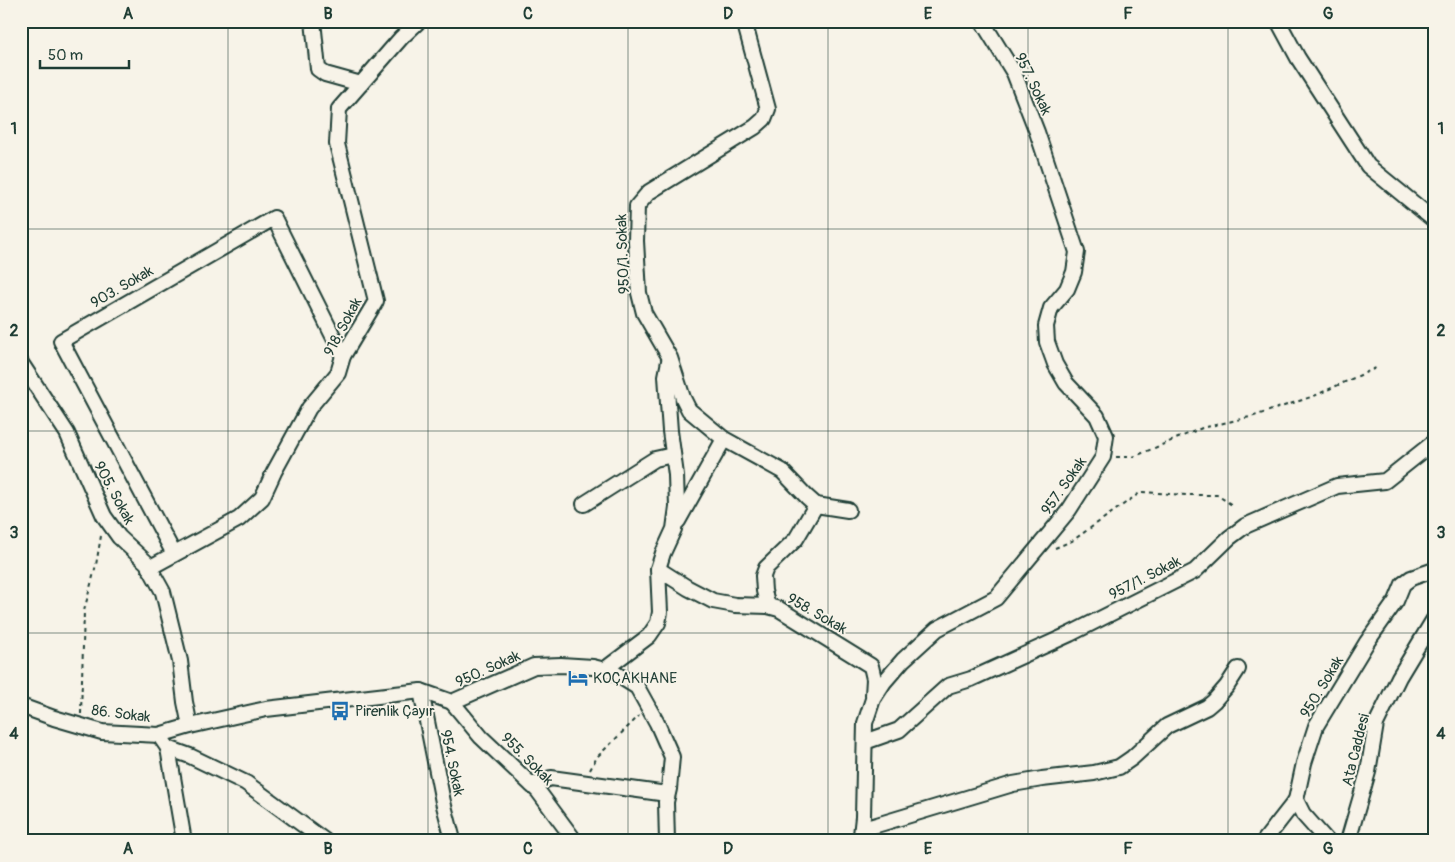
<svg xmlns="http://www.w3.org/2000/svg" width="1455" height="862" font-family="Pangolin,sans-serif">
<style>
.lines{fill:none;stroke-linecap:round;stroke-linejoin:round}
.minor-casing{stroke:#1f3d34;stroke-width:18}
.path{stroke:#1f3d34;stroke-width:2;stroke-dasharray:4 4;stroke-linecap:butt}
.minor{stroke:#f7f3e8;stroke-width:14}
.grid{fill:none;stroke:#1f3d34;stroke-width:1;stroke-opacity:0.55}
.labels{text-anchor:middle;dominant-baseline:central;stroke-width:4;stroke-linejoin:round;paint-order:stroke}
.street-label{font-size:15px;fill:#1f3d34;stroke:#f7f3e8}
.poi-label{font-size:15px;fill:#1f3d34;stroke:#f7f3e8;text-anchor:start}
.neatline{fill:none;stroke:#1f3d34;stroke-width:2}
.grid-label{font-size:16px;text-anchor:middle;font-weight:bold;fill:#1f3d34}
</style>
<rect width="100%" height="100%" fill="#f7f3e8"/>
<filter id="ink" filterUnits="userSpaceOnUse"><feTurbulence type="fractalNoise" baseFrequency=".02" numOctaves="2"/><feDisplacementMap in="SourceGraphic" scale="10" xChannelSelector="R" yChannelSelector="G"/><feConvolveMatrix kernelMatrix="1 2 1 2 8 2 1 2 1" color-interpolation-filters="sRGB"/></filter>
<g filter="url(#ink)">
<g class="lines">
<defs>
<g id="minor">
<polyline points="313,21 318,69 325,74 361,84"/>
<polyline points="744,21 768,109 764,119 755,127 649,192 637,206 636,241 639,293 644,313 670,358 683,398 689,410 724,439 782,471 807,497 816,505 848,510"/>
<polyline points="1278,21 1298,58 1368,166 1434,220"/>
<polyline points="21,363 67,433 104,516 119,537 147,563 163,592 180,661 185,702 190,726"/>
<polyline points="584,504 655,459 673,455"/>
<polyline points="678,521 724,439"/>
<polyline points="174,554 61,341 274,218 343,356"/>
<polyline points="149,568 239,519 262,498 274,472 309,408 338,373 343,356 376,301 337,144 339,109 401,38 419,21"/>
<polyline points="658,569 688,588 713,601 735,605 768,606 779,609 871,666 874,679 873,695"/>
<polyline points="768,606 764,591 763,576 766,568 796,539 816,505"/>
<polyline points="604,670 649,636 658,623 660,612 658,569 663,553 674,529 677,507 676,475 670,431 666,376 669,361"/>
<polyline points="421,691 443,802 452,836 452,841"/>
<polyline points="452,702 481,737 538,791 575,841"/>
<polyline points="21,706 54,718 102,732 159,735 190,726 266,709 421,691 452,702 534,666 561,665 593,667 613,672 637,687 657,723 672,757 669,789 666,802 667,841"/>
<polyline points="159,735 168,748 190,756 246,783 325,841"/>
<polyline points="865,742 899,730 948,686 971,679 1070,634 1195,571 1229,538 1245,526 1337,486 1385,481 1434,442"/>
<polyline points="168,748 184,841"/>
<polyline points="532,785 551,778 667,794"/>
<polyline points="861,835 870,827 1013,784 1042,779 1094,773 1119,767 1132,758 1167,726 1207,707 1214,701 1227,686 1238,669"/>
<polyline points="857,841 861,835 863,817 865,723 873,699 884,682 903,660 937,629 996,598 1069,510 1103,457 1106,436 1097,416 1066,383 1055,364 1047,342 1046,326 1051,308 1067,289 1074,272 1077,252 1037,132 1014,73 982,21"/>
<polyline points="1264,841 1296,800"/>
<polyline points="1327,841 1303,814 1296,800 1304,763 1316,726 1367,642 1396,601 1403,584 1411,578 1434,570"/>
<polyline points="1348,841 1368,772 1376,724 1399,677 1434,619"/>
</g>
</defs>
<use href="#minor" class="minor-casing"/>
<g class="path">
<polyline points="1116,457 1133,457 1202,428 1254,416 1314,396 1378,367"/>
<polyline points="1055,548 1072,541 1141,492 1187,495 1217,495 1232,505"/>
<polyline points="81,714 84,611 96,565 101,536"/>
<polyline points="590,770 597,757 639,716"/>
</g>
<use href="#minor" class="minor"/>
</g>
</g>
<path class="grid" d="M228,21V841M428,21V841M628,21V841M828,21V841M1028,21V841M1228,21V841M21,229H1434M21,431H1434M21,633H1434"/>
<defs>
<symbol id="hotel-bare" viewBox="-9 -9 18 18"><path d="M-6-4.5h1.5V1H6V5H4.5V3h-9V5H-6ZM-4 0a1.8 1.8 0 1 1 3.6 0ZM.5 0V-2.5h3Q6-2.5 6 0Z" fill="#1f6fb2" stroke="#f7f3e8" stroke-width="2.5" paint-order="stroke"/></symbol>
<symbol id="bus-bare" viewBox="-9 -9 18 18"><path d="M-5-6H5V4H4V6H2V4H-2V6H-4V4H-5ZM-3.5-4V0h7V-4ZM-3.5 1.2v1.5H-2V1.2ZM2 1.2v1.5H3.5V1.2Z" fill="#1f6fb2" stroke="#f7f3e8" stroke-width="2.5" paint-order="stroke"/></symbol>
</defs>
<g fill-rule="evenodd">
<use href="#hotel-bare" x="564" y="664" width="28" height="28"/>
<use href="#bus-bare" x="326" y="697" width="28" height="28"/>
</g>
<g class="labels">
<g class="street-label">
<text transform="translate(1033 84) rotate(65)">957. Sokak</text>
<text transform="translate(623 254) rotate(-92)">950/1. Sokak</text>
<text transform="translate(122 287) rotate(-30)">903. Sokak</text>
<text transform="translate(343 327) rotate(-62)">918. Sokak</text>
<text transform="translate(1064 486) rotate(-55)">957. Sokak</text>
<text transform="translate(114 493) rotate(62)">905. Sokak</text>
<text transform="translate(1145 578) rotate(-27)">957/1. Sokak</text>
<text transform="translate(817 614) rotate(30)">958. Sokak</text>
<text transform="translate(488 669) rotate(-24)">950. Sokak</text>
<text transform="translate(1322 687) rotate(-59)">950. Sokak</text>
<text transform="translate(121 714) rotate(7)">86. Sokak</text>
<text transform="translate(1356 750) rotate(-76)">Ata Caddesi</text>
<text transform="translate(527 759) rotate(45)">955. Sokak</text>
<text transform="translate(452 763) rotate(78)">954. Sokak</text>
</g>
<g class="poi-label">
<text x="593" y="678">KOÇAKHANE</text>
<text x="355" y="711">Pirenlik Çayır</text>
</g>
</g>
<rect width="1455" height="862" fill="none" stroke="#f7f3e8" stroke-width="55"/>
<path d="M40 60v8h89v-8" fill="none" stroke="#1f3d34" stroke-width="2.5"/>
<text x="48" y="60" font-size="15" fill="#1f3d34" stroke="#f7f3e8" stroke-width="4" paint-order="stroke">50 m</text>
<rect x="28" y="28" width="1400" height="806" class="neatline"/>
<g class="grid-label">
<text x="128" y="19">A</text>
<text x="328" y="19">B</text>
<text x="528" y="19">C</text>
<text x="728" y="19">D</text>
<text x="928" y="19">E</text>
<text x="1128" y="19">F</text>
<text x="1328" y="19">G</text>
<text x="14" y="134">1</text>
<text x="1441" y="134">1</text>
<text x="14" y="336">2</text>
<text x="1441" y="336">2</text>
<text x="14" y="538">3</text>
<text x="1441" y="538">3</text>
<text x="14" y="739">4</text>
<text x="1441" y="739">4</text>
<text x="128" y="854">A</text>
<text x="328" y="854">B</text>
<text x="528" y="854">C</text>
<text x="728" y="854">D</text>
<text x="928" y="854">E</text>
<text x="1128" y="854">F</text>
<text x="1328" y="854">G</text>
</g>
</svg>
